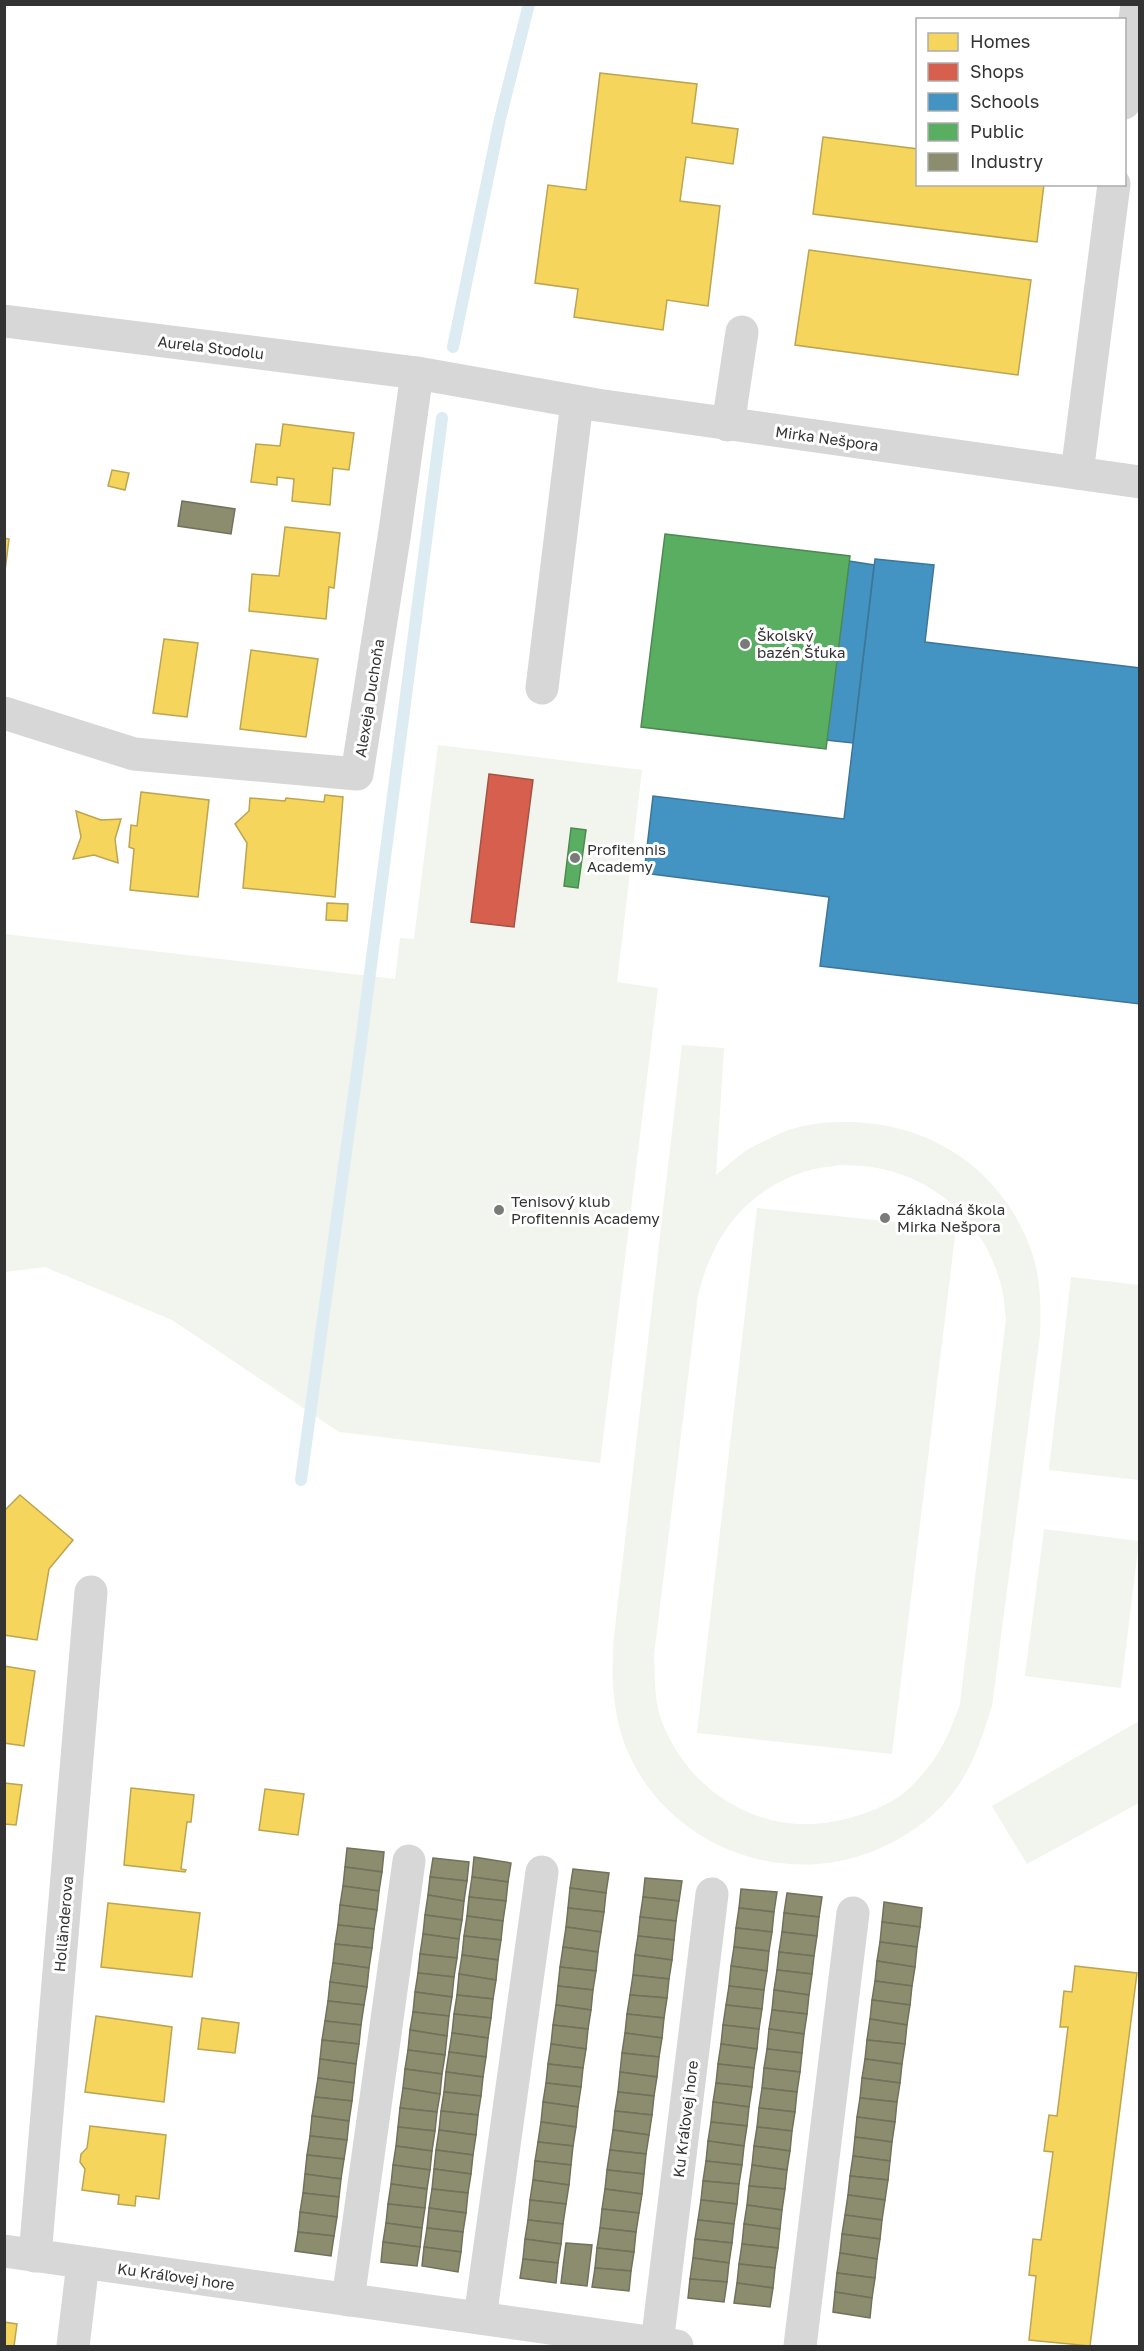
<svg xmlns="http://www.w3.org/2000/svg" width="1144" height="2351" font-family="'Golos Text',sans-serif">
<style>
.green{fill:#f1f5ed;fill-rule:evenodd}
.homes{fill:#f6d55c;stroke:#bca450;stroke-width:1.5}
.shops{fill:#d6604d;stroke:#a55245;stroke-width:1.5}
.schools{fill:#4393c3;stroke:#3e7698;stroke-width:1.5}
.public{fill:#5aae61;stroke:#4e8953;stroke-width:1.5}
.industry{fill:#8c8c6e;stroke:#71715c;stroke-width:1.5}
.lines{fill:none;stroke-linecap:round;stroke-linejoin:round}
.stream{stroke:#ddebf3;stroke-width:12}
.minor{stroke:#d7d7d7;stroke-width:33}
.poi-dot{fill:#7a7a7a;stroke:#fff;stroke-width:2}
.labels{text-anchor:middle;dominant-baseline:central;stroke-width:6;stroke-linejoin:round;paint-order:stroke}
.street-label{font-size:15px;fill:#333;stroke:#fff}
.poi-label{font-size:15px;fill:#333;stroke:#fff;text-anchor:start}
</style>
<rect width="100%" height="100%" fill="#fff"/>
<g class="green">
<polygon points="438,745 642,770 617,982 658,988 600,1463 339,1432 172,1320 45,1267 5,1272 5,934 395,979 400,938 414,939"/>
<path d="M682,1045L724,1048L716,1175C725,1168 734,1159 744,1152C755,1145 768,1139 781,1133C799,1125 823,1122 843,1122C930,1121 1004,1170 1032,1253C1041,1279 1041,1307 1040,1335L992,1706C983,1734 975,1761 958,1786C937,1817 903,1840 868,1853C777,1887 668,1844 628,1752C612,1715 611,1676 614,1636ZM840,1165C852,1166 865,1165 877,1168C937,1179 983,1222 1000,1281C1004,1292 1004,1306 1006,1318L960,1704C947,1741 935,1765 905,1792C892,1803 873,1811 856,1816C776,1842 697,1803 664,1727C654,1705 655,1679 654,1655L698,1296C712,1237 743,1193 803,1172C815,1168 828,1167 840,1165Z"/>
<polygon points="757,1208 956,1228 892,1754 697,1733"/>
<polygon points="1071,1277 1139,1285 1139,1480 1049,1470"/>
<polygon points="1044,1529 1139,1541 1121,1688 1025,1676"/>
<polygon points="1139,1721 1139,1803 1027,1864 992,1806"/>
</g>
<g class="homes">
<polygon points="600,73 697,84 692,123 738,129 733,164 686,157 680,201 720,206 708,306 667,300 663,330 574,317 578,289 535,283 548,185 586,190"/>
<polygon points="823,137 918,149 918,184 1044,184 1037,242 813,214"/>
<polygon points="809,250 1031,280 1018,375 795,345"/>
<polygon points="283,424 354,433 349,470 333,468 330,505 292,501 294,479 277,477 277,485 251,482 256,444 280,446"/>
<polygon points="112,470 129,473 125,490 108,486"/>
<polygon points="285,527 340,533 334,588 329,587 326,619 249,611 252,574 279,576"/>
<polygon points="4,538 9,539 4,579"/>
<polygon points="164,639 198,643 187,717 153,713"/>
<polygon points="251,650 318,659 306,737 240,729"/>
<polygon points="141,792 209,800 198,897 130,890 134,849 129,847 131,825 137,826"/>
<polygon points="325,795 343,797 335,897 243,888 247,843 235,824 249,811 250,798 285,801 286,798 324,802"/>
<polygon points="76,811 101,820 121,819 115,839 118,863 94,855 73,859 81,837"/>
<polygon points="327,903 348,904 347,921 326,920"/>
<polygon points="20,1495 73,1540 49,1569 37,1640 4,1635 4,1511"/>
<polygon points="4,1666 35,1671 24,1746 4,1743"/>
<polygon points="4,1783 22,1785 16,1825 4,1824"/>
<polygon points="131,1788 194,1795 191,1822 187,1822 181,1869 186,1870 185,1872 124,1865"/>
<polygon points="265,1789 304,1794 298,1835 259,1830"/>
<polygon points="108,1903 200,1913 192,1977 101,1967"/>
<polygon points="1075,1966 1137,1973 1090,2346 1029,2340 1036,2276 1029,2275 1033,2239 1041,2240 1053,2152 1044,2151 1049,2115 1057,2116 1068,2027 1060,2027 1064,1991 1072,1992"/>
<polygon points="96,2016 172,2027 164,2102 85,2092"/>
<polygon points="202,2018 239,2023 235,2053 198,2049"/>
<polygon points="90,2126 166,2135 159,2199 136,2196 135,2206 118,2204 119,2195 82,2190 85,2169 80,2162 81,2154 87,2148"/>
<polygon points="4,2322 17,2324 14,2346 4,2346"/>
</g>
<polygon class="shops" points="489,774 533,780 514,927 471,922"/>
<g class="schools">
<polygon points="875,559 934,565 925,642 1140,668 1140,1004 820,966 829,897 644,873 653,796 844,819"/>
<polygon points="849,561 874,565 853,743 826,740"/>
</g>
<g class="public">
<polygon points="665,534 850,556 826,749 641,727"/>
<polygon points="571,828 586,830 578,888 564,886"/>
</g>
<g class="industry">
<polygon points="182,501 235,509 231,534 178,526"/>
<polygon points="347,1848 384,1852 382,1872 345,1867"/>
<polygon points="474,1857 511,1863 508,1882 472,1877"/>
<polygon points="433,1858 469,1862 467,1881 430,1877"/>
<polygon points="345,1867 382,1872 379,1891 343,1886"/>
<polygon points="573,1869 609,1873 606,1893 570,1888"/>
<polygon points="430,1877 467,1881 464,1901 428,1895"/>
<polygon points="472,1877 508,1882 506,1901 469,1897"/>
<polygon points="645,1878 682,1881 679,1901 643,1897"/>
<polygon points="343,1886 379,1891 377,1910 340,1905"/>
<polygon points="570,1888 606,1893 604,1912 568,1908"/>
<polygon points="741,1889 777,1892 774,1912 739,1908"/>
<polygon points="787,1893 822,1897 819,1917 784,1913"/>
<polygon points="428,1895 464,1901 462,1920 425,1915"/>
<polygon points="469,1897 506,1901 503,1921 467,1916"/>
<polygon points="643,1897 679,1901 676,1921 640,1917"/>
<polygon points="884,1902 922,1908 920,1927 882,1922"/>
<polygon points="340,1905 377,1910 374,1929 338,1925"/>
<polygon points="568,1908 604,1912 601,1932 566,1927"/>
<polygon points="739,1908 774,1912 772,1932 736,1928"/>
<polygon points="784,1913 819,1917 817,1936 782,1932"/>
<polygon points="425,1915 462,1920 459,1939 423,1934"/>
<polygon points="467,1916 503,1921 501,1940 464,1936"/>
<polygon points="640,1917 676,1921 674,1940 638,1936"/>
<polygon points="882,1922 920,1927 917,1947 880,1942"/>
<polygon points="338,1925 374,1929 372,1948 335,1944"/>
<polygon points="566,1927 601,1932 598,1952 563,1947"/>
<polygon points="736,1928 772,1932 769,1951 734,1947"/>
<polygon points="782,1932 817,1936 814,1956 779,1952"/>
<polygon points="423,1934 459,1939 457,1958 420,1954"/>
<polygon points="464,1936 501,1940 498,1960 462,1955"/>
<polygon points="638,1936 674,1940 672,1960 635,1955"/>
<polygon points="880,1942 917,1947 915,1967 877,1961"/>
<polygon points="335,1944 372,1948 369,1968 333,1963"/>
<polygon points="563,1947 598,1952 596,1971 560,1967"/>
<polygon points="734,1947 769,1951 767,1971 731,1966"/>
<polygon points="779,1952 814,1956 812,1974 777,1970"/>
<polygon points="420,1954 457,1958 454,1977 418,1973"/>
<polygon points="462,1955 498,1960 496,1980 459,1974"/>
<polygon points="635,1955 672,1960 669,1979 633,1975"/>
<polygon points="877,1961 915,1967 912,1986 875,1981"/>
<polygon points="333,1963 369,1968 367,1987 330,1982"/>
<polygon points="731,1966 767,1971 764,1990 729,1986"/>
<polygon points="560,1967 596,1971 593,1990 558,1986"/>
<polygon points="777,1970 812,1974 809,1995 774,1990"/>
<polygon points="418,1973 454,1977 452,1997 415,1992"/>
<polygon points="459,1974 496,1980 493,1999 457,1995"/>
<polygon points="633,1975 669,1979 667,1998 630,1995"/>
<polygon points="875,1981 912,1986 910,2005 872,2000"/>
<polygon points="330,1982 367,1987 364,2005 328,2001"/>
<polygon points="558,1986 593,1990 591,2010 556,2005"/>
<polygon points="729,1986 764,1990 762,2009 726,2005"/>
<polygon points="774,1990 809,1995 807,2014 772,2010"/>
<polygon points="415,1992 452,1997 449,2016 413,2012"/>
<polygon points="457,1995 493,1999 491,2018 454,2014"/>
<polygon points="630,1995 667,1998 664,2018 627,2014"/>
<polygon points="872,2000 910,2005 907,2025 870,2019"/>
<polygon points="328,2001 364,2005 361,2025 325,2021"/>
<polygon points="556,2005 591,2010 588,2029 553,2025"/>
<polygon points="726,2005 762,2009 759,2029 723,2025"/>
<polygon points="772,2010 807,2014 804,2034 769,2029"/>
<polygon points="413,2012 449,2016 447,2036 410,2030"/>
<polygon points="454,2014 491,2018 488,2038 452,2033"/>
<polygon points="627,2014 664,2018 662,2038 625,2033"/>
<polygon points="870,2019 907,2025 905,2044 867,2040"/>
<polygon points="325,2021 361,2025 359,2044 322,2040"/>
<polygon points="553,2025 588,2029 586,2049 551,2044"/>
<polygon points="723,2025 759,2029 757,2049 721,2044"/>
<polygon points="769,2029 804,2034 802,2053 767,2049"/>
<polygon points="410,2030 447,2036 445,2055 408,2050"/>
<polygon points="452,2033 488,2038 486,2057 449,2052"/>
<polygon points="625,2033 662,2038 659,2057 622,2053"/>
<polygon points="322,2040 359,2044 356,2064 320,2059"/>
<polygon points="867,2040 905,2044 902,2064 865,2059"/>
<polygon points="551,2044 586,2049 583,2068 548,2064"/>
<polygon points="721,2044 757,2049 754,2068 718,2064"/>
<polygon points="767,2049 802,2053 800,2072 764,2068"/>
<polygon points="408,2050 445,2055 442,2074 405,2069"/>
<polygon points="449,2052 486,2057 483,2077 446,2072"/>
<polygon points="622,2053 659,2057 657,2077 620,2072"/>
<polygon points="320,2059 356,2064 354,2083 318,2078"/>
<polygon points="865,2059 902,2064 900,2083 862,2078"/>
<polygon points="548,2064 583,2068 581,2087 546,2083"/>
<polygon points="718,2064 754,2068 752,2087 716,2083"/>
<polygon points="764,2068 800,2072 797,2092 762,2088"/>
<polygon points="405,2069 442,2074 440,2094 403,2088"/>
<polygon points="446,2072 483,2077 481,2096 444,2092"/>
<polygon points="620,2072 657,2077 654,2096 618,2092"/>
<polygon points="318,2078 354,2083 352,2101 315,2097"/>
<polygon points="862,2078 900,2083 897,2102 860,2098"/>
<polygon points="546,2083 581,2087 578,2107 543,2102"/>
<polygon points="716,2083 752,2087 749,2107 713,2102"/>
<polygon points="403,2088 440,2094 437,2112 400,2108"/>
<polygon points="762,2088 797,2092 795,2112 759,2108"/>
<polygon points="444,2092 481,2096 478,2115 441,2111"/>
<polygon points="618,2092 654,2096 652,2115 615,2111"/>
<polygon points="315,2097 352,2101 349,2121 312,2116"/>
<polygon points="860,2098 897,2102 895,2122 857,2117"/>
<polygon points="543,2102 578,2107 576,2127 541,2122"/>
<polygon points="713,2102 749,2107 747,2126 711,2122"/>
<polygon points="400,2108 437,2112 435,2131 398,2127"/>
<polygon points="759,2108 795,2112 792,2131 757,2127"/>
<polygon points="441,2111 478,2115 476,2135 439,2130"/>
<polygon points="615,2111 652,2115 649,2135 613,2130"/>
<polygon points="312,2116 349,2121 347,2140 310,2136"/>
<polygon points="857,2117 895,2122 892,2142 855,2137"/>
<polygon points="541,2122 576,2127 573,2146 538,2142"/>
<polygon points="711,2122 747,2126 744,2146 708,2141"/>
<polygon points="398,2127 435,2131 432,2151 396,2146"/>
<polygon points="757,2127 792,2131 790,2151 754,2146"/>
<polygon points="439,2130 476,2135 473,2155 436,2150"/>
<polygon points="613,2130 649,2135 646,2154 610,2150"/>
<polygon points="310,2136 347,2140 344,2159 307,2155"/>
<polygon points="855,2137 892,2142 890,2161 853,2156"/>
<polygon points="708,2141 744,2146 742,2165 706,2161"/>
<polygon points="538,2142 573,2146 571,2165 535,2161"/>
<polygon points="396,2146 432,2151 430,2170 393,2165"/>
<polygon points="754,2146 790,2151 787,2170 752,2165"/>
<polygon points="436,2150 473,2155 471,2174 434,2169"/>
<polygon points="610,2150 646,2154 644,2174 607,2170"/>
<polygon points="307,2155 344,2159 341,2179 305,2174"/>
<polygon points="853,2156 890,2161 888,2180 850,2176"/>
<polygon points="535,2161 571,2165 569,2185 533,2180"/>
<polygon points="706,2161 742,2165 739,2184 703,2181"/>
<polygon points="393,2165 430,2170 427,2189 391,2184"/>
<polygon points="752,2165 787,2170 785,2189 749,2186"/>
<polygon points="434,2169 471,2174 468,2193 432,2189"/>
<polygon points="607,2170 644,2174 642,2194 605,2189"/>
<polygon points="305,2174 341,2179 339,2197 303,2193"/>
<polygon points="850,2176 888,2180 885,2200 848,2195"/>
<polygon points="533,2180 569,2185 566,2204 530,2200"/>
<polygon points="703,2181 739,2184 737,2204 701,2200"/>
<polygon points="391,2184 427,2189 425,2208 388,2204"/>
<polygon points="749,2186 785,2189 782,2210 747,2205"/>
<polygon points="432,2189 468,2193 466,2213 429,2208"/>
<polygon points="605,2189 642,2194 639,2213 602,2209"/>
<polygon points="303,2193 339,2197 337,2217 300,2212"/>
<polygon points="848,2195 885,2200 882,2220 845,2215"/>
<polygon points="530,2200 566,2204 563,2224 528,2220"/>
<polygon points="701,2200 737,2204 734,2224 698,2220"/>
<polygon points="388,2204 425,2208 422,2228 386,2223"/>
<polygon points="747,2205 782,2210 780,2229 744,2224"/>
<polygon points="429,2208 466,2213 463,2232 427,2228"/>
<polygon points="602,2209 639,2213 636,2232 600,2228"/>
<polygon points="300,2212 337,2217 334,2236 298,2232"/>
<polygon points="845,2215 882,2220 880,2239 842,2234"/>
<polygon points="528,2220 563,2224 561,2244 525,2239"/>
<polygon points="698,2220 734,2224 732,2243 695,2239"/>
<polygon points="386,2223 422,2228 420,2247 383,2242"/>
<polygon points="744,2224 780,2229 778,2248 742,2244"/>
<polygon points="427,2228 463,2232 461,2252 424,2247"/>
<polygon points="600,2228 636,2232 634,2252 597,2248"/>
<polygon points="298,2232 334,2236 331,2256 295,2251"/>
<polygon points="842,2234 880,2239 877,2259 840,2253"/>
<polygon points="525,2239 561,2244 558,2263 523,2259"/>
<polygon points="695,2239 732,2243 729,2263 693,2258"/>
<polygon points="383,2242 420,2247 417,2266 381,2262"/>
<polygon points="566,2243 592,2245 587,2286 561,2283"/>
<polygon points="742,2244 778,2248 775,2268 739,2264"/>
<polygon points="424,2247 461,2252 458,2272 422,2266"/>
<polygon points="597,2248 634,2252 631,2271 595,2268"/>
<polygon points="840,2253 877,2259 875,2278 837,2273"/>
<polygon points="693,2258 729,2263 727,2282 690,2279"/>
<polygon points="523,2259 558,2263 556,2283 520,2278"/>
<polygon points="739,2264 775,2268 773,2288 737,2283"/>
<polygon points="595,2268 631,2271 629,2291 592,2287"/>
<polygon points="837,2273 875,2278 872,2298 835,2292"/>
<polygon points="690,2279 727,2282 724,2302 688,2298"/>
<polygon points="737,2283 773,2288 770,2307 734,2303"/>
<polygon points="835,2292 872,2298 870,2318 833,2312"/>
</g>
<g class="lines">
<g class="stream">
<polyline points="453,347 500,119 529,4"/>
<polyline points="301,1480 360,1050 442,418"/>
</g>
<g class="minor">
<polyline points="1124,103 1137,4"/>
<polyline points="4,321 417,373 597,405 1140,482"/>
<polyline points="728,425 742,332"/>
<polyline points="1077,473 1114,184"/>
<polyline points="542,688 577,402"/>
<polyline points="4,713 134,754 357,774 395,531 417,373"/>
<polyline points="4,2251 677,2346"/>
<polyline points="35,2256 91,1592"/>
<polyline points="348,2300 409,1861"/>
<polyline points="480,2318 542,1872"/>
<polyline points="657,2344 712,1894"/>
<polyline points="73,2346 83,2263"/>
<polyline points="800,2346 853,1913"/>
</g>
</g>
<g class="poi-dot">
<circle cx="745" cy="644" r="6"/>
<circle cx="575" cy="858" r="6"/>
<circle cx="499" cy="1210" r="6"/>
<circle cx="885" cy="1218" r="6"/>
</g>
<g class="labels">
<g class="street-label">
<text transform="translate(211 347) rotate(7)">Aurela Stodolu</text>
<text transform="translate(827 438) rotate(8)">Mirka Nešpora</text>
<text transform="translate(369 698) rotate(-81)">Alexeja Duchoňa</text>
<text transform="translate(63 1924) rotate(-85)">Holländerova</text>
<text transform="translate(685 2119) rotate(-83)">Ku Kráľovej hore</text>
<text transform="translate(176 2276) rotate(8)">Ku Kráľovej hore</text>
</g>
<g class="poi-label">
<text x="757" y="635">Školský<tspan x="757" dy="17">bazén Šťuka</tspan></text>
<text x="587" y="849">Profitennis<tspan x="587" dy="17">Academy</tspan></text>
<text x="511" y="1201">Tenisový klub<tspan x="511" dy="17">Profitennis Academy</tspan></text>
<text x="897" y="1209">Základná škola<tspan x="897" dy="17">Mirka Nešpora</tspan></text>
</g>
</g>
<rect width="1144" height="2351" fill="none" stroke="#333333" stroke-width="12"/>
<rect x="916" y="18" width="210" height="168" fill="#ffffff" stroke="#adadad" stroke-width="1.5"/>
<rect x="928" y="33" width="30" height="18" fill="#f6d55c" stroke="#adadad" stroke-width="1.5"/>
<text x="970" y="48" font-size="18" fill="#333333">Homes</text>
<rect x="928" y="63" width="30" height="18" fill="#d6604d" stroke="#adadad" stroke-width="1.5"/>
<text x="970" y="78" font-size="18" fill="#333333">Shops</text>
<rect x="928" y="93" width="30" height="18" fill="#4393c3" stroke="#adadad" stroke-width="1.5"/>
<text x="970" y="108" font-size="18" fill="#333333">Schools</text>
<rect x="928" y="123" width="30" height="18" fill="#5aae61" stroke="#adadad" stroke-width="1.5"/>
<text x="970" y="138" font-size="18" fill="#333333">Public</text>
<rect x="928" y="153" width="30" height="18" fill="#8c8c6e" stroke="#adadad" stroke-width="1.5"/>
<text x="970" y="168" font-size="18" fill="#333333">Industry</text>
</svg>
